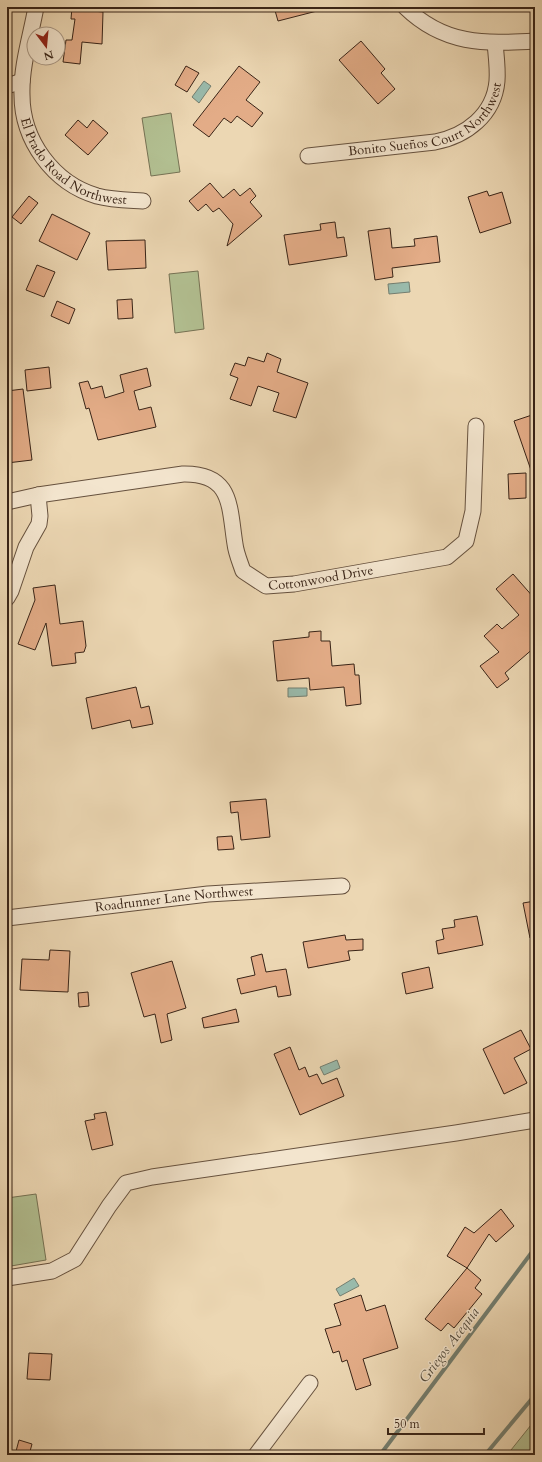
<svg xmlns="http://www.w3.org/2000/svg" width="542" height="1462" font-family="Cardo,serif">
<style>
.green{fill:#b2bf91;stroke:#767254}
.water{fill:#99baab;stroke:#737e70}
.lines{fill:none;stroke-linecap:round;stroke-linejoin:round}
.stream{stroke:#737e70;stroke-width:4}
.building{fill:#e3ac87;stroke:#392417}
.street-casing{stroke:#66513e;stroke-width:17}
.street{stroke:#f3e5ce;stroke-width:15}
.labels{text-anchor:middle;dominant-baseline:central;stroke-width:3;stroke-linejoin:round;paint-order:stroke}
.street-label{font-size:13px;fill:#392417;stroke:#f3e5ce}
.water-label{font-size:14px;font-style:italic;fill:#514a3c;stroke:#f3e5ce}
</style>
<rect width="100%" height="100%" fill="#ecd7b3"/>
<filter id="stains"><feTurbulence type="fractalNoise" baseFrequency=".005" numOctaves="4"/><feColorMatrix values="0 0 0 0 .2 0 0 0 0 .09 0 0 0 0 .02 0 0 0 .5 -.17"/></filter>
<radialGradient id="worn" r=".72"><stop offset=".6" stop-color="#630" stop-opacity="0"/><stop offset="1" stop-color="#630" stop-opacity=".3"/></radialGradient>
<path class="green" d="M171,113l9,59 -29,4 -9,-58z
M198,271l6,58 -29,4 -6,-59z
M36,1194l10,66 -35,6 -4,-26v-42z
M535,1420v35h-28z"/>
<path class="water" d="M204,81l7,5 -12,17 -7,-6z
M409,282l1,10 -21,2 -1,-10z
M288,688h19v8l-19,1z
M337,1060l3,8 -16,7 -4,-8z
M354,1278l5,8 -19,10 -4,-7z"/>
<g class="lines">
<path class="stream" d="M380,1455l155,-207
M485,1455l50,-60"/>
</g>
<path class="building" d="M72,7h21v4l10,1 -1,32 -20,-2 -2,22 -17,-2 3,-22h6l3,-21h-4z
M274,7h43v4l-39,10z
M361,41l24,28 -4,4 14,16 -17,15 -39,-44z
M186,66l13,7 -12,19 -12,-7z
M239,66l21,16 -14,18 17,13 -11,14 -15,-11 -6,7 -7,-5 -15,19 -16,-12z
M78,120l9,8 6,-8 15,13 -20,22 -23,-20z
M210,183l13,15 11,-9 6,7 10,-8 6,8 -6,6 12,14 -35,30 6,-22 -14,-16 -6,4 -7,-8 -8,7 -9,-10z
M487,191l2,5 13,-4 9,31 -31,10 -12,-36z
M29,196l9,7 -17,21 -9,-7z
M52,214l38,19 -13,27 -38,-19z
M335,222l2,16 7,-1 3,19 -58,9 -5,-30 37,-5 -1,-6z
M390,228l2,20 23,-2 -1,-7 23,-3 3,26 -48,6 1,9 -18,3 -7,-49z
M145,240l1,28 -38,2 -2,-29z
M37,265l18,7 -11,25 -18,-7z
M132,299l1,19 -15,1 -1,-19z
M57,301l18,8 -6,15 -18,-8z
M267,353l14,6 -4,13 31,11 -12,35 -23,-7 6,-18 -21,-7 -7,20 -21,-7 8,-21 -8,-3 5,-12 10,3 3,-9 16,5z
M49,367l2,21 -24,3 -2,-21z
M147,368l4,18 -17,5 5,19 12,-3 5,20 -58,13 -9,-32 -3,1 -7,-26 9,-2 3,8 11,-3 3,12 19,-6 -4,-17z
M23,389l9,71 -25,3v-72z
M535,414v62h-2l-19,-55z
M526,473v25l-17,1 -1,-25z
M513,574l22,25v48l-30,26 4,6 -12,9 -17,-22 19,-14 -15,-16 13,-12 5,5 17,-14 -23,-26z
M55,585l5,39 23,-3 3,25 -2,6 -9,1 1,10 -24,3 -6,-43 -11,27 -17,-6 17,-44 -2,-12z
M321,631v10h9l2,25 22,-2 1,11h4l2,29 -15,2 -2,-19 -34,3 -1,-12 -32,3 -4,-40 36,-4v-5z
M136,687l5,21 8,-2 4,18 -21,4 -2,-8 -38,9 -6,-31z
M266,799l4,38 -29,3 -3,-28 -7,1 -1,-11z
M232,836l2,13 -16,1 -1,-13z
M535,901v37h-5l-7,-35z
M477,916l6,29 -45,9 -2,-13 8,-2 -2,-10 13,-2 -1,-7z
M345,935l1,5 17,-1v11l-15,1 2,9 -42,8 -5,-26z
M50,950l20,1 -2,41 -48,-2 2,-31 27,1z
M262,954l4,18 20,-3 5,26 -13,2 -2,-11 -35,8 -4,-15 18,-4 -4,-18z
M172,961l14,47 -19,6 5,26 -11,3 -6,-29 -11,3 -13,-44z
M429,967l4,21 -27,6 -4,-21z
M88,992l1,14 -10,1 -1,-14z
M236,1009l3,13 -35,6 -2,-10z
M521,1030l10,19 -17,9 13,25 -23,11 -21,-45z
M290,1047l9,23 6,-3 4,10 8,-3 5,10 15,-6 7,18 -44,19 -26,-61z
M106,1112l7,33 -21,5 -7,-29 10,-2 -1,-5z
M501,1209l13,17 -18,16 -7,-8 -22,34 -20,-12 18,-29 9,6z
M467,1268l14,12 -6,8 7,6 -28,34 -6,-5 -7,8 -16,-12z
M361,1295l5,16 19,-6 13,43 -35,11 8,26 -15,5 -9,-30 -5,2 -3,-11 -6,2 -8,-24 16,-4 -7,-21z
M29,1353l23,1 -2,26 -23,-1z
M19,1440l13,4 -3,11h-14z"/>
<g class="lines">
<g class="street-casing">
<g id="street">
<path id="s1" d="M36,7c-5,28 -15,59 -14,88 0,45 31,88 75,101 15,4 30,4 46,5"/>
<path d="M405,7c39,38 79,37 130,34"/>
<path d="M7,86l15,-5"/>
<path id="s2" d="M308,156l127,-14c31,-6 59,-27 62,-61 1,-13 -1,-26 -2,-38"/>
<path id="s3" d="M7,502l31,-7 145,-21c50,-1 46,33 52,70 1,9 5,18 8,27l23,15 28,-2 153,-27 19,-16 7,-30 3,-85"/>
<path d="M7,598l4,-7 15,-44 13,-23 1,-8 -2,-21"/>
<path id="s4" d="M7,918l201,-24 134,-8"/>
<path d="M7,1278l45,-7 23,-12 34,-53 17,-23 26,-6 304,-44 79,-13"/>
<path d="M256,1455l54,-72"/>
</g>
</g>
<use href="#street" class="street"/>
</g>
<g class="labels">
<g class="street-label">
<text stroke="none"><textPath href="#s2" startOffset="130">Bonito Sueños Court Northwest</textPath></text>
<text stroke="none"><textPath href="#s1" startOffset="183">El Prado Road Northwest</textPath></text>
<text stroke="none"><textPath href="#s3" startOffset="390">Cottonwood Drive</textPath></text>
<text stroke="none"><textPath href="#s4" startOffset="168">Roadrunner Lane Northwest</textPath></text>
</g>
<g class="water-label">
<text transform="translate(449 1345) rotate(-53)">Griegos Acequia</text>
</g>
</g>
<rect width="542" height="1462" fill="none" stroke="#ecd7b3" stroke-width="24"/>
<rect x="8" y="8" width="526" height="1446" fill="none" stroke="#392417" stroke-width="2"/>
<rect x="12" y="12" width="518" height="1438" fill="none" stroke="#392417"/>
<g transform="translate(46 46) rotate(164)"><circle r="19" fill="#f3e5ce" stroke="#a99885"/>
<path d="M0-3L7 15L0 10L-7 15Z" fill="#8f2418"/>
<text y="-6" font-size="11" font-weight="bold" text-anchor="middle" fill="#392417">N</text>
</g>
<path d="M388 1428v6h96v-6" fill="none" stroke="#392417" stroke-width="2"/>
<text x="394" y="1428" font-size="12" fill="#392417" stroke="#f3e5ce" stroke-width="3" paint-order="stroke">50 m</text>
<rect width="100%" height="100%" filter="url(#stains)"/>
<rect width="100%" height="100%" fill="url(#worn)"/>
</svg>
